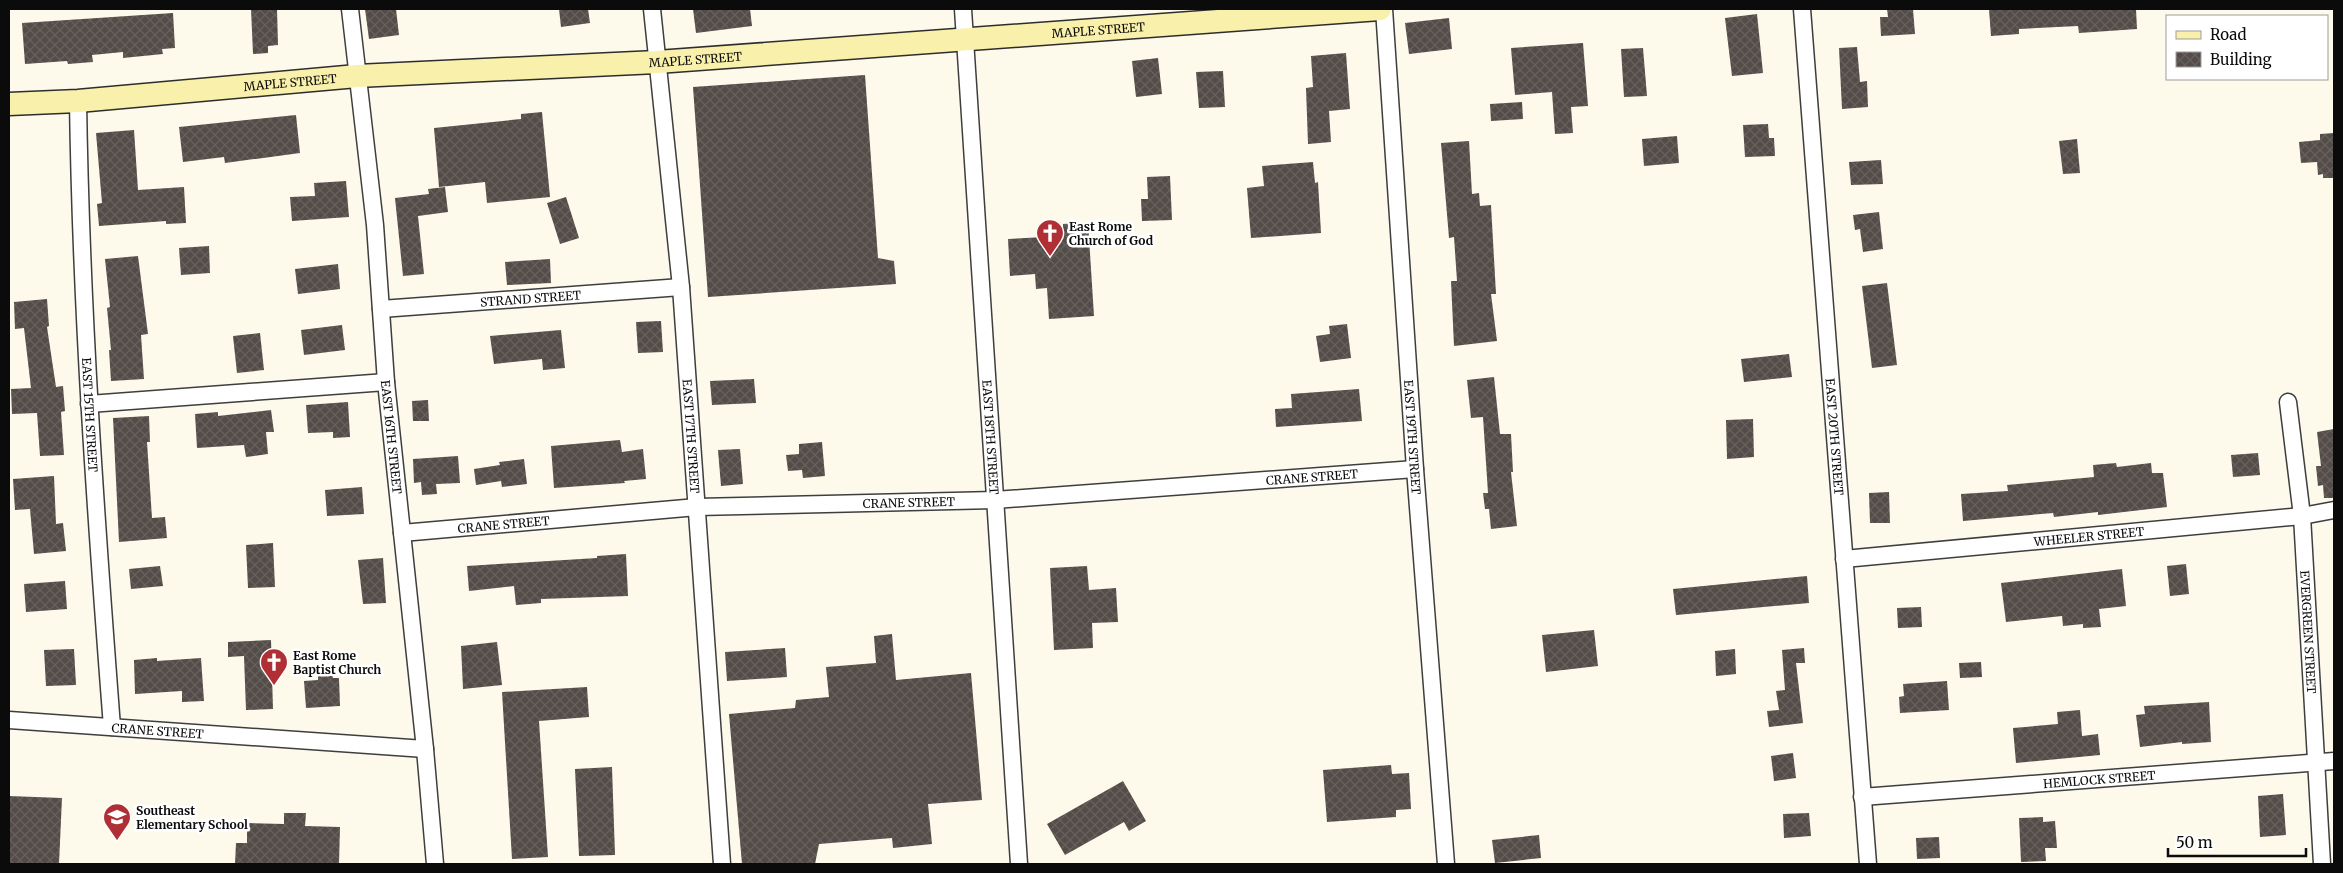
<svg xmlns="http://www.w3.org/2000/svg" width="2343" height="873" font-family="Merriweather,serif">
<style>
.building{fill:url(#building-cross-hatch)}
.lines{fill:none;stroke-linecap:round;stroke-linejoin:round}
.street-casing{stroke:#3e3e3e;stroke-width:19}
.secondary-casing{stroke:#2d2d2d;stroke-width:25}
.street{stroke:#fff;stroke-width:16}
.secondary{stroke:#f8f0ab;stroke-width:22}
.labels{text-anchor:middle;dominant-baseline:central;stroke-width:5;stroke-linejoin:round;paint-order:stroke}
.street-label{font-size:12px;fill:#0b0b0b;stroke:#fff}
.poi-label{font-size:12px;font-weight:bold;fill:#0b0b0b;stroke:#fff;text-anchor:start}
</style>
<defs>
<pattern id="building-cross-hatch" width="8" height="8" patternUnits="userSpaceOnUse" patternTransform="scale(1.25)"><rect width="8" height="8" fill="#534c48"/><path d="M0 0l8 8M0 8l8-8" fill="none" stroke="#67615e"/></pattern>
</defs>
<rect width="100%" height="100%" fill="#fdfaeb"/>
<path class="building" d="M251,9h26l1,36 -10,1v7l-15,1z
M365,9h31l3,26 -30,4z
M559,9h29l2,14 -29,4z
M693,9h57l2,17 -56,7z
M1887,9h26l2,25 -34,2 -1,-19h8z
M1989,9h147l1,20 -58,4 -1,-7 -59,3v5l-28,2z
M173,13l2,35 -13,1 1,5 -40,4v-6l-31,3 1,7 -25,2 -1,-3 -42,3 -3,-41z
M1757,14l6,59 -31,3 -7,-58z
M1449,18l3,31 -43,5 -4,-31z
M1583,43l5,63 -17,1 2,26 -18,1 -3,-42 -37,3 -4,-47z
M1857,47l3,35 7,-1 1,26 -26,2 -3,-61z
M1643,48l4,48 -23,1 -3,-48z
M1346,53l4,56 -21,2 2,31 -23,2 -2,-56 7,-1 -2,-31z
M1158,58l4,36 -26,3 -4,-36z
M1223,71l2,36 -26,1 -3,-36z
M865,75l13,183 16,3 2,23 -188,13 -15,-210z
M1522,102l1,17 -32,2 -1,-17z
M542,112l8,85 -63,6 -2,-21 -46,5 -5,-59 87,-9v-5z
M296,115l4,38 -75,10 -1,-6 -41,5 -4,-35z
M1768,124l1,14h5l1,18 -30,1 -2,-32z
M134,130l4,60 46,-3 2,36 -20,1v-3l-67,5 -2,-22 5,-1 -6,-70z
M2334,133v45h-11v-4l-5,1 -1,-13 -16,1 -2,-21 21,-2v-6z
M1677,136l2,27 -35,3 -2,-27z
M2077,139l3,34 -17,1 -4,-33z
M1469,141l3,53 7,-1 1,13 11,-1 5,89h-5l6,47 -43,5 -3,-65h6l-3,-44 -5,1 -8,-95z
M1881,160l2,24 -32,1 -2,-23z
M1313,162l2,21 3,-1 3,51 -70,5 -4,-50 17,-2 -2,-20z
M1170,176l2,44 -30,1 -1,-22h7l-1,-22z
M346,181l3,36 -57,4 -2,-24 25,-1 -1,-13z
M445,187l3,25 -30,4 6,58 -21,2 -8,-78 34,-4 -1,-5z
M566,197l13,41 -19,6 -13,-41z
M1879,212l4,37 -20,3 -3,-23 -5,1 -2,-15z
M1088,222l6,94 -45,3 -2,-31 -11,1 -1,-15 -25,2 -2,-37 55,-3v-12z
M209,246l1,27 -29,2 -2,-27z
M138,256l10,78 -7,1 3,44 -33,2 -2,-31h2l-4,-42 3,-1 -5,-48z
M550,259l1,24 -44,2 -2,-23z
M338,264l2,25 -42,5 -3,-25z
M1887,283l10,82 -25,3 -10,-82z
M47,299l2,27 -2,1 9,60 7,-1 2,25 -4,1 3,43 -24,1 -3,-43 -25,1 -1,-25 20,-1 -7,-60 -9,1 -1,-27z
M661,321l2,31 -25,1 -2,-31z
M1347,324l4,34 -31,4 -4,-26 14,-2 -1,-8z
M342,325l3,25 -41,5 -3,-25z
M561,330l4,38 -22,2 -1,-11 -48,5 -4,-28z
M260,333l4,37 -27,3 -4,-37z
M1789,354l3,23 -48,5 -3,-23z
M1494,377l6,57h11l2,38h-2l6,54 -26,3 -2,-20h-4l-2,-16h5l-5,-76 -12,1 -4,-38z
M754,379l2,24 -44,2 -2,-24z
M1359,389l3,32 -86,6 -1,-18 17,-1 -1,-14z
M428,400l1,21h-16l-1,-20z
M348,402l2,35 -17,1v-6l-25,1 -2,-28z
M271,410l3,22h-8l2,22 -22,3 -2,-12 -47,3 -2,-34 23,-2v4z
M149,416l1,26h-3l5,76 13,-1 2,21 -48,4 -6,-124z
M1753,419l1,38 -27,2 -1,-39z
M2334,429v69h-10l-1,-13 -5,1 -2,-20h5l-4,-34z
M620,440l2,12 21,-3 3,30 -22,2 1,2 -71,5 -3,-42z
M822,442l3,34 -22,2 -1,-8 -14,1 -2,-16 13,-1v-10z
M740,449l3,35 -22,2 -3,-36z
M2258,453l2,22 -27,2 -2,-22z
M458,456l2,27 -24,1 1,10 -15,1 -1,-13 -7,1 -1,-24z
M524,459l3,25 -25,3 -1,-6 -25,4 -2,-16 26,-4 -1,-3z
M2116,463l1,4 34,-4 1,10h11l4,34 -69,8v-3l-44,5 -1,-4 -90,8 -2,-27 47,-3 -1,-6 87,-8 -1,-12z
M54,476l2,48 7,-1 3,28 -32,3 -4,-45 -15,1 -2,-31z
M362,487l2,27 -37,2 -2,-26z
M1889,492l1,31h-20l-1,-30z
M273,543l2,44 -27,1 -2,-43z
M626,554l2,42 -87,3v4l-25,2 -2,-19 -45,5 -2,-25 130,-8v-2z
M383,558l3,45 -23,1 -5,-44z
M2186,564l3,30 -19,2 -3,-30z
M160,566l3,20 -32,3 -2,-20z
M1087,566l2,24 27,-2 2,34 -26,1 1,25 -39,2 -4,-82z
M2122,569l4,37 -27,3 2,18 -18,1v-4l-20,2 -1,-10 -56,6 -5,-39z
M1807,576l2,27 -133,12 -3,-26z
M65,581l2,28 -41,3 -2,-28z
M1921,607l1,20 -24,1 -1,-20z
M1594,630l4,36 -52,6 -4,-37z
M892,634l4,46 75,-7 11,127 -54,4 4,40 -39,4 -1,-10 -73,6 -4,20h-73l-13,-150 66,-6 1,-8 33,-3 -3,-30 50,-4 -2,-27z
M271,640l2,69 -27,1 -2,-54 -16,1v-15z
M497,642l5,43 -39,4 -2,-43z
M785,648l2,29 -60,4 -2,-29z
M1804,648l1,15h-9l7,60 -34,4 -2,-16 12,-1 -3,-19 9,-1 -3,-40z
M74,649l2,36 -30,1 -2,-36z
M1735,649l1,25 -20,2 -1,-25z
M157,658v3l44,-3 3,43 -22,1v-11l-47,3 -1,-34z
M1981,662l1,15 -22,1 -1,-15z
M332,667l1,11h6l1,28 -34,2 -2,-27 14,-1v-12z
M1947,681l2,29 -49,3 -1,-16 5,-1 -1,-12z
M587,687l2,30 -50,4 9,136 -36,2 -10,-167z
M2209,702l2,40 -29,2v-2l-42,5 -4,-32 9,-1 -1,-8z
M2080,710l2,26 16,-2 2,21 -84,8 -3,-35 45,-4 -1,-12z
M1793,753l3,25 -22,3 -3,-25z
M1391,765l1,9 17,-1 2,36 -15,1v7l-69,5 -4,-52z
M612,767l3,88 -36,1 -4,-87z
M1123,781l23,40 -17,10 -5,-9 -59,33 -18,-31z
M2283,794l3,41 -26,2 -2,-41z
M9,796l53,2 -3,66h-50z
M284,813h22l-1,13 35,1 -1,37h-104l1,-21h11v-20l37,1z
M1809,813l2,23 -27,2 -1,-24z
M2043,817v5l12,-1 2,27h-12l1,13 -25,1 -2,-44z
M1539,835l2,23 -46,5 -3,-23z
M1939,837l1,21 -23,1 -1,-21z"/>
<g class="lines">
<g class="street-casing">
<g id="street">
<path id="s1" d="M350,9l25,216 11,157 39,367 10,115"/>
<path id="s2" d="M652,9l29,278 41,577"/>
<path id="s3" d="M963,9l56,855"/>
<path id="s4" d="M1384,9l31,460 31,395"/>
<path id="s5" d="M1802,9l66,855"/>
<path id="s6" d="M78,101c3,209 18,418 34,626"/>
<path id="s7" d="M381,309l300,-22"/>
<path id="s8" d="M2288,402l14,114 20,348"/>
<path d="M89,404l297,-22"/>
<path id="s9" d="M402,533l295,-26 298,-7 420,-31"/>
<path id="s10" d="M1844,559l458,-43 32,-6"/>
<path id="s11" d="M9,720l416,29"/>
<path id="s12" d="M1862,797l472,-36"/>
</g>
</g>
<g class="secondary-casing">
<g id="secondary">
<path id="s13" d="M9,104l69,-3 279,-25 300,-14 723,-53"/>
</g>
</g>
<use href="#street" class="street"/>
<use href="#secondary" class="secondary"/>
</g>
<defs>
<g id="church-pin" transform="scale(1.4375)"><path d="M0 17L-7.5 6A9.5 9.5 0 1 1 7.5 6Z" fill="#af2f35" stroke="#fff"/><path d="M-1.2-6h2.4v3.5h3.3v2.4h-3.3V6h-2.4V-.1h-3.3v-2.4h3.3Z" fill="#fff"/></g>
<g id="school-pin" transform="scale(1.4375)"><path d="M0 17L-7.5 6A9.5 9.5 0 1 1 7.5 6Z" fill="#af2f35" stroke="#fff"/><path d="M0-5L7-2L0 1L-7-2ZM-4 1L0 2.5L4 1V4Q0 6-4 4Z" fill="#fff"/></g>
</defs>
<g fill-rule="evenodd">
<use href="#church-pin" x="1050" y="233"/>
<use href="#church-pin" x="274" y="662"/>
<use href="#school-pin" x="117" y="817"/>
</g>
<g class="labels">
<g class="street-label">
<text stroke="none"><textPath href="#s13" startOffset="1092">MAPLE STREET</textPath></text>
<text stroke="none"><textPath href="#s13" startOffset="688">MAPLE STREET</textPath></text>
<text stroke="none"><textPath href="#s13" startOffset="282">MAPLE STREET</textPath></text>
<text stroke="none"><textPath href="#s7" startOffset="150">STRAND STREET</textPath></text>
<text stroke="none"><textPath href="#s6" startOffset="314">EAST 15TH STREET</textPath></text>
<text stroke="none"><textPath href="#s2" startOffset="429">EAST 17TH STREET</textPath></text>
<text stroke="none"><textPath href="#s3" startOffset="429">EAST 18TH STREET</textPath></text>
<text stroke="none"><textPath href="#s1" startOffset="430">EAST 16TH STREET</textPath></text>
<text stroke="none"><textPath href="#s4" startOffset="429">EAST 19TH STREET</textPath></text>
<text stroke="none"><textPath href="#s5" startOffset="429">EAST 20TH STREET</textPath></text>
<text stroke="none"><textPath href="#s9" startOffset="912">CRANE STREET</textPath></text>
<text stroke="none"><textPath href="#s9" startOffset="508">CRANE STREET</textPath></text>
<text stroke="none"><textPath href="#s9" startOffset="102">CRANE STREET</textPath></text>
<text stroke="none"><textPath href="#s10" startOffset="246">WHEELER STREET</textPath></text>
<text stroke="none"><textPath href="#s8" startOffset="231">EVERGREEN STREET</textPath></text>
<text stroke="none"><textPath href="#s11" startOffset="149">CRANE STREET</textPath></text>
<text stroke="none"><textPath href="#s12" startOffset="238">HEMLOCK STREET</textPath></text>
</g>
<g class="poi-label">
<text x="1069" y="226">East Rome<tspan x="1069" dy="14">Church of God</tspan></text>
<text x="293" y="655">East Rome<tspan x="293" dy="14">Baptist Church</tspan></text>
<text x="136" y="810">Southeast<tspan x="136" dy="14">Elementary School</tspan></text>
</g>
</g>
<rect width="2343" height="873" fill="none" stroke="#0b0b0b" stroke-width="20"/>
<rect x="2166" y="15" width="162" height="65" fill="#ffffff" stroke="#9d9d9d"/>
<rect x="2176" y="31" width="25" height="8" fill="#f8f0ab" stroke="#9d9d9d"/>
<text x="2210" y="40" font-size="15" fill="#0b0b0b">Road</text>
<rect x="2176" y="52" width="25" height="15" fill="url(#building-cross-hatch)" stroke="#9d9d9d"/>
<text x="2210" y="65" font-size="15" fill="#0b0b0b">Building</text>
<path d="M2168 848v8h138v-8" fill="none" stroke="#0b0b0b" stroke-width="2.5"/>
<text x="2176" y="848" font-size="15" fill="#0b0b0b" stroke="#ffffff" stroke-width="4" paint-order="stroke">50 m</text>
</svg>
